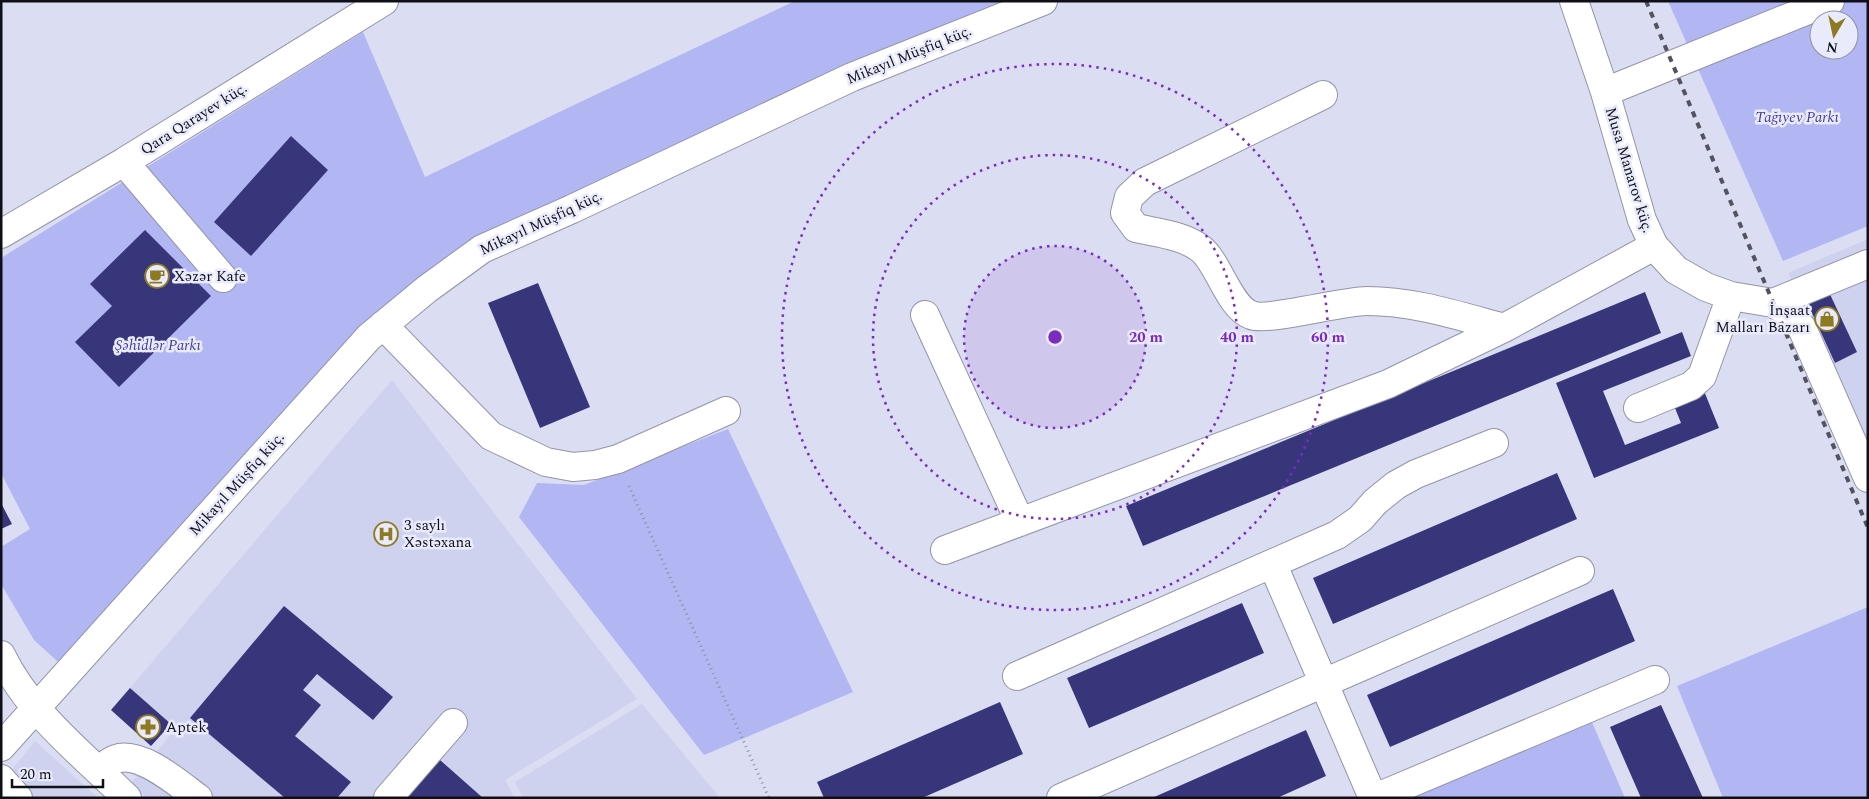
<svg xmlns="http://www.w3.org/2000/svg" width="1869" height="799" font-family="Spectral,serif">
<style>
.built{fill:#ced2ee}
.green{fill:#b2b7f4;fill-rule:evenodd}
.building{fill:#38367b}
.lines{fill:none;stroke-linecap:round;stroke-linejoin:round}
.minor-casing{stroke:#9294a8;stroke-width:30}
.path{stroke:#8f90a1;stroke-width:3;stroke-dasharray:1 4;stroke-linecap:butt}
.minor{stroke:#fff;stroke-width:28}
.rail{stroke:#52535f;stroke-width:4;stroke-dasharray:6 6;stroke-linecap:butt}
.ring{fill:none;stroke:#7b2cbf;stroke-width:2.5;stroke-dasharray:2.5 5}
.labels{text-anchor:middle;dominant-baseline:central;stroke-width:5;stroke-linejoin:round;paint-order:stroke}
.street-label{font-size:15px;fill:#0f1017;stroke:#e9ebfc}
.park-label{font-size:15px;font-style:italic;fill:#433e99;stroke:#e9ebfc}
.poi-label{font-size:15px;fill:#0f1017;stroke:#e9ebfc;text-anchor:start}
.centre{fill:#7b2cbf;stroke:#e9ebfc;stroke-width:2.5}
.ring-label{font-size:15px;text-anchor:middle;font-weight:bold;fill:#7b2cbf;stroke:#e9ebfc;stroke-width:5;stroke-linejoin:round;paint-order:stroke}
</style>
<rect width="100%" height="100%" fill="#dbddf3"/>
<path class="built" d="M1868,239v205l-80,-171z
M392,380l245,319 -132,81 10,18h-368l-16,-15 45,-55 -46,-40z
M642,704l78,94h-197l-8,-16z
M35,741l63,57h-97v-15z"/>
<path class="green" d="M795,1h248l-616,288 -361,380 -32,-29 -33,-56v-37l29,-18 -29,-56v-215l362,-226 62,145 151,-73z
M1668,1h200v225l-85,35zM1819,20h30v30h-30z
M728,429l125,263 -149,63 -185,-238 18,-34 47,2z
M1868,607v191h-145l-46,-112z
M1591,720l34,78h-212z"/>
<path class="building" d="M291,136l37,34 -77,86 -37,-34z
M145,230l66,66 -92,91 -44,-45 37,-36 -22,-22z
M538,283l52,124 -50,21 -52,-125z
M1828,290l29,62 -22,11 -29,-63z
M1645,292l16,41 -518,213 -17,-40z
M1682,332l9,24 -88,35 22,54 56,-22 -8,-20 31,-12 15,37 -125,50 -38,-95z
M1557,473l20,46 -244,105 -20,-46z
M1,503l11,21 -11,5z
M1613,589l22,52 -245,106 -23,-52z
M1242,603l22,50 -175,75 -22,-50z
M284,606l109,91 -20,23 -56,-46 -14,16 18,15 -26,31 56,46 -14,16h-52l-95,-80z
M130,688l41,36 -20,22 -40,-36z
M1000,702l23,52 -101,44h-98l-7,-16z
M1661,705l42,93h-62l-31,-71z
M1306,730l20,46 -49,22h-125z
M440,760l43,38h-76z"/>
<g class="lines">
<g class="minor-casing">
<path id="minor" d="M1574,1l31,91 37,128 12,26 22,24 30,17 25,9 42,7 15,9 14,16 66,150
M1605,92l225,-91
M1323,95l-178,87 -16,15 -4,16 11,15c22,5 47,7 65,21 17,13 28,58 50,66 16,7 90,-14 116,-14 47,0 92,15 137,27
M124,162l99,116
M1,234l123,-72 260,-161
M1773,303l95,-39
M925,315l95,207
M383,325l108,111 55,26 27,5 22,-2 23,-6 108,-48
M1638,408l53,-22 11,-10 29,-80
M945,550l443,-166 116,-56 150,-82
M1273,565l100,233
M1,655c28,58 81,99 126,143
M1017,676l320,-141 23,-16 15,-17 21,-17 20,-11 78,-31
M1,747l368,-410 58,-48 55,-40 90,-40 280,-132 191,-76
M99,770c5,-4 11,-9 17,-11 24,-9 63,25 82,39
M1,779l17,19
M388,798l65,-75
M1061,798l519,-227
M1375,798l280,-118"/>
</g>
<path class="path" d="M629,486l140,312"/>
<use href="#minor" class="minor"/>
<path class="rail" d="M1646,1l222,527"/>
</g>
<circle cx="1055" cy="337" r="91" fill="#7b2cbf" fill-opacity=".12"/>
<g class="ring">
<circle cx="1055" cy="337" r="91"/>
<circle cx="1055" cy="337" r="182"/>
<circle cx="1055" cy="337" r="273"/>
</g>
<defs>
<g id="cafe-ring" transform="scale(1.25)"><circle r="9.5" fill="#e9ebfc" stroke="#8e7b21" stroke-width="1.5"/><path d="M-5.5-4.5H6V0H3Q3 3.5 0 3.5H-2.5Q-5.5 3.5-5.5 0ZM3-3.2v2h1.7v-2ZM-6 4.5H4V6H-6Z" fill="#8e7b21"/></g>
<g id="shop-ring" transform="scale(1.25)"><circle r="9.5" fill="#e9ebfc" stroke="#8e7b21" stroke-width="1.5"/><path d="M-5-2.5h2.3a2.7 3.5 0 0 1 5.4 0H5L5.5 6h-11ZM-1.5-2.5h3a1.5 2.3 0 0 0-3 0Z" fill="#8e7b21"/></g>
<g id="hospital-ring" transform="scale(1.25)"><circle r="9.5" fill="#e9ebfc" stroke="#8e7b21" stroke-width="1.5"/><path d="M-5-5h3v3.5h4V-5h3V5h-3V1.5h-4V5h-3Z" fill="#8e7b21"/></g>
<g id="pharmacy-ring" transform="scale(1.25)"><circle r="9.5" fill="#e9ebfc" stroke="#8e7b21" stroke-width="1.5"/><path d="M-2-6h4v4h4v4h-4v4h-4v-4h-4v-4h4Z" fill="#8e7b21"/></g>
</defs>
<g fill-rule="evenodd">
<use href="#cafe-ring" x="157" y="276"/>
<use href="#shop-ring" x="1827" y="319"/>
<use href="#hospital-ring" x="386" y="534"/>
<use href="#pharmacy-ring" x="148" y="727"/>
</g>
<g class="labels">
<g class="street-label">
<text transform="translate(909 55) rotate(-22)">Mikayıl Müşfiq küç.</text>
<text transform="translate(194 119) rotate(-32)">Qara Qarayev küç.</text>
<text transform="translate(1629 170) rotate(73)">Musa Manarov küç.</text>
<text transform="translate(541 223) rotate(-25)">Mikayıl Müşfiq küç.</text>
<text transform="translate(237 484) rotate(-48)">Mikayıl Müşfiq küç.</text>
</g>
<g class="park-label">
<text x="1797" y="117">Tağıyev Parkı</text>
<text x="158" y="345">Şəhidlər Parkı</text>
</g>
<g class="poi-label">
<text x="174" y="276">Xəzər Kafe</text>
<text x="1810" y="310" text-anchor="end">İnşaat<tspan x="1810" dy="17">Malları Bazarı</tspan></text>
<text x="404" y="525">3 saylı<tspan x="404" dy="17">Xəstəxana</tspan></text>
<text x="166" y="727">Aptek</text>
</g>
</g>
<circle cx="1055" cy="337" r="8" class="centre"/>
<g class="ring-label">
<text x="1146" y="342">20 m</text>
<text x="1237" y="342">40 m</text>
<text x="1328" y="342">60 m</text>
</g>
<rect width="1869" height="799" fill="none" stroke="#0f1017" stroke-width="5"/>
<g transform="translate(1834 35) rotate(189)"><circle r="24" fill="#e9ebfc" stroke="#9293a0"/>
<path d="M0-4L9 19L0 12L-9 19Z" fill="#8e7b21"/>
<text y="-8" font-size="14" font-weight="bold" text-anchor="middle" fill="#0f1017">N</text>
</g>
<path d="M12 779v8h91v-8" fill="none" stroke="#0f1017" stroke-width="2.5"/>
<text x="20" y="779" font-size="15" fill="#0f1017" stroke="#e9ebfc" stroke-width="4" paint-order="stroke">20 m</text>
</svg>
